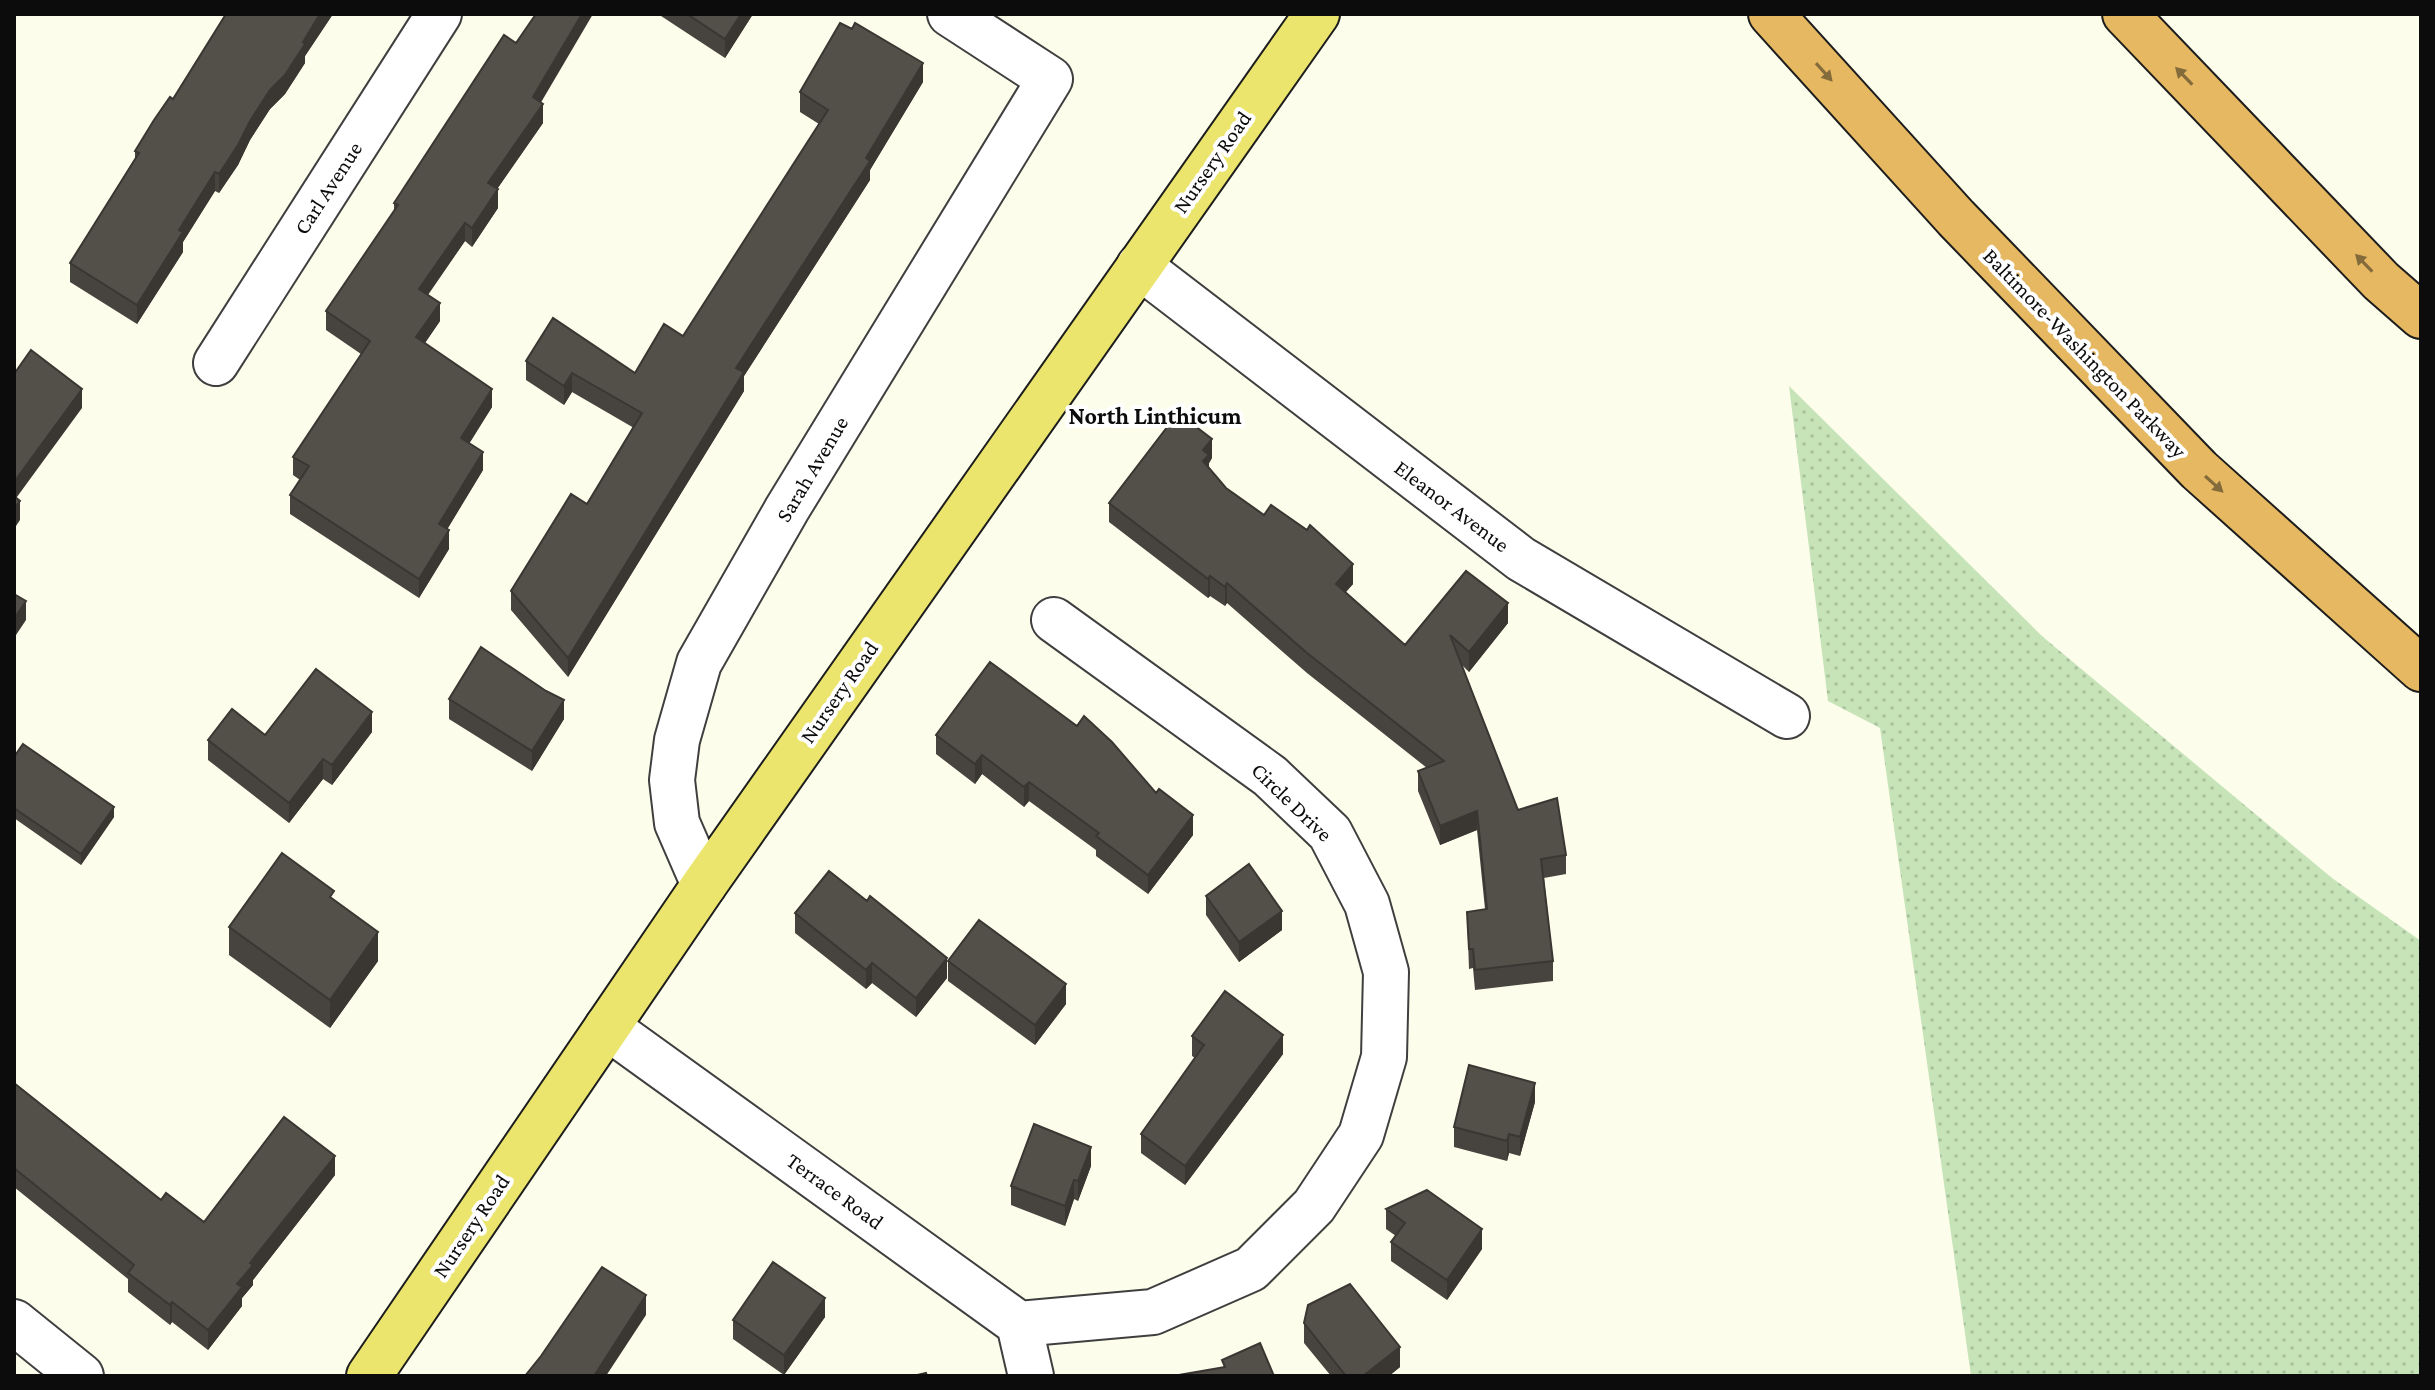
<svg xmlns="http://www.w3.org/2000/svg" width="2435" height="1390" font-family="'Crimson Pro',serif">
<style>
.grass{fill:url(#grass-dots)}
.lines{fill:none;stroke-linecap:round;stroke-linejoin:round}
.minor-casing{stroke:#3f3f3f;stroke-width:48}
.major-casing{stroke:#1d1d1d;stroke-width:48}
.highway-casing{stroke:#1d1d1d;stroke-width:48}
.minor{stroke:#fff;stroke-width:44}
.major{stroke:#ebe56e;stroke-width:44}
.highway{stroke:#e6b861;stroke-width:44}
.wall{fill:#47443f}
.shaded-wall{fill:#3a3733}
.building{fill:#534f49;stroke:#3a3733;stroke-width:2}
.oneway{fill:#846b3b}
.labels{text-anchor:middle;dominant-baseline:central;stroke-width:8;stroke-linejoin:round;paint-order:stroke}
.street-label{font-size:22px;fill:#0c0c0c;stroke:#fff}
.neighbourhood-label{font-size:24px;font-weight:bold;fill:#0c0c0c;stroke:#fff}
</style>
<defs>
<pattern id="grass-dots" width="8" height="8" patternUnits="userSpaceOnUse" patternTransform="scale(2)"><rect width="8" height="8" fill="#c7e4b9"/><path d="M2 2h.1M6 6h.1" fill="none" stroke="#aac29e" stroke-width="1.8" stroke-linecap="round"/></pattern>
</defs>
<rect width="100%" height="100%" fill="#fdfdec"/>
<path class="grass" d="M1789,386l254,251 289,241 89,63v435h-450l-91,-648 -52,-27z"/>
<g class="lines">
<g class="minor-casing">
<path id="minor" d="M1139,266l382,293 266,157
M216,363l223,-349
M704,885l-27,-62 -5,-43 5,-40 22,-77 88,-154 263,-430 -100,-65
M607,1027l412,297 12,52
M14,1322l67,54
M1019,1324l134,-12 98,-43 63,-63 47,-71 23,-78 2,-85 -19,-68 -37,-71 -60,-57 -216,-156"/>
</g>
<g class="major-casing">
<path id="major" d="M369,1376l335,-491 613,-871"/>
</g>
<g class="highway-casing">
<path id="highway" d="M1771,14l185,204 243,252 222,199
M2125,14l256,267 40,35"/>
</g>
<use href="#minor" class="minor"/>
<use href="#major" class="major"/>
<use href="#highway" class="highway"/>
</g>
<path class="wall" d="M226,14h107l-28,42v7l-20,31 -15,15 -20,31 -12,25 -19,28 -4,-2 -32,51v10l-46,72 -67,-42v-19l65,-105v-7l38,-52z
M658,14h95l-28,44z
M923,82l-53,88v10l-126,196v15l-176,286 -57,-67v-19l76,-87 47,-76 -62,-36 -8,13 -38,-25v-19l109,12 48,-37 136,-212 -19,-12v-20z
M541,102l2,21 -46,66 1,19 -26,39 -7,-6 -37,54 12,26 -15,22 67,64 -23,36 14,27 -36,59 2,20 -30,49 -129,-84v-19l10,-15 -7,-5v-18l68,-103 -35,-24v-19l68,-100v-8z
M1212,458l-3,5v5l17,20 127,96 -7,8 59,53 103,-22 -39,49 -7,-7 56,145 48,45v19l-22,4 9,83v20l-78,9 -2,-22 -4,1 -2,-57 18,-3 -8,-79 -37,15 -22,-54v-20l9,-3 -120,-95 -80,-70 -2,3 -15,-10 -2,2 -99,-76v-19z
M449,699l115,20 -32,52 -83,-52z
M1077,726l79,67 37,42 -45,59 -52,-38v-6l-67,-49 -5,6 -42,-33 -7,10 -39,-30v-19z
M372,732l-40,53 -9,-6 -34,44 -81,-63v-20l57,-5z
M14,757l100,60 -33,48 -67,-47z
M1206,896l76,34 -43,32 -33,-47z
M334,900l44,61 -48,67 -101,-73v-28z
M867,901l80,77 -31,39 -44,-34 -6,6 -71,-56v-20z
M948,961l118,43 -31,41 -87,-64z
M1192,1036l91,18 -98,131 -44,-32v-19l54,-76 -3,-2z
M14,1083l147,117 43,22 131,-47 -82,105v5l-11,13v8l-34,44 -36,-28 -2,3 -42,-33v-13l-114,-92z
M1535,1102l-15,54 -11,-3 -2,8 -53,-14v-20z
M1091,1166l-13,35 -4,-2 -9,27 -54,-21v-19z
M1386,1209l96,40 -35,51 -56,-39v-19l5,-6 -10,-7z
M825,1317l-41,58 -51,-36v-19z
M1304,1323l96,44 -11,9h-58l-27,-33z"/>
<path class="shaded-wall" d="M320,14h13l-28,42v7l-20,31 -15,15 -20,31 -12,25 -19,28v-19l31,-53z
M582,14h11l-60,102v-19z
M741,14h12l-28,44v-19z
M923,63v19l-53,88v10l-126,196v15l-176,286v-19l168,-290z
M543,104v19l-55,79v-19z
M215,172v19l-32,51v10l-46,72v-19l42,-75z
M498,189v19l-26,39v-19z
M465,223v18l-46,66v-18z
M440,303v18l-24,35v-19z
M572,373v19l-8,13v-19z
M82,389v19l-68,93v-19z
M492,389v18l-31,50v-19z
M1212,439v19l-3,5v11l-6,7v-31z
M483,452v18l-44,73v-19z
M20,501v19l-6,9v-20z
M449,530v19l-30,49v-19z
M1353,564v20l-17,19v-19z
M1210,576v20l-2,2v-19z
M1227,583v20l-2,3v-19z
M26,601v19l-12,18v-19z
M1508,603v20l-39,49v-20z
M564,700v19l-32,52v-20z
M372,712v20l-40,53v-20z
M982,755v19l-7,10v-20z
M323,759v20l-34,44v-20z
M1029,782v19l-5,6v-20z
M114,807v10l-33,48v-11z
M1477,811v19l-37,15v-19z
M1193,815v20l-45,59v-19z
M1282,911v19l-43,32v-20z
M378,932v29l-48,67v-28z
M947,958v20l-31,39v-19z
M872,963v20l-6,6v-19z
M1066,984v20l-31,41v-20z
M1283,1035v19l-98,131v-19z
M1535,1083v19l-15,54v-19z
M1509,1134v19l-2,8v-20z
M1091,1147v19l-13,35v-20z
M335,1156v19l-82,105v5l-11,13v8l-34,44v-20l42,-67z
M1074,1180v19l-9,27v-20z
M1482,1229v20l-35,51v-20z
M646,1295v20l-40,61h-12z
M825,1298v19l-41,58v-20z
M172,1302v20l-2,3v-20z
M1400,1347v20l-11,9h-26z"/>
<path class="building" d="M226,14h94l-17,28 2,2 -20,31 -15,15 -20,31 -12,24 -19,29 -4,-2 -36,58 4,2 -46,73 -67,-42 69,-110 -4,-2 19,-31 16,-23 3,2z
M536,14h46l-49,83 10,7 -55,79 10,6 -26,39 -7,-5 -46,66 21,14 -24,34 76,52 -31,49 22,14 -44,72 10,6 -30,49 -129,-84 19,-29 -16,-9 77,-116 -44,-30 72,-106 -4,-2 110,-168 12,8z
M687,14h54l-16,25z
M840,23l12,6 3,-6 68,40 -57,95 4,3 -134,207 8,4 -176,286 -57,-67 60,-97 16,10 55,-91 -70,-40 -8,13 -38,-25 27,-43 82,55 29,-49 19,12 145,-226 -28,-18z
M31,350l51,39 -68,93v-108z
M1178,413l34,26 -9,11 6,5 -6,6 23,27 38,27 7,-10 36,25 3,-5 43,39 -17,20 69,61 61,-74 42,32 -39,49 -19,-17 68,175 39,-12 9,57 -25,4 12,102 -78,9 -2,-21h-4l-2,-37 20,-3 -10,-98 -37,15 -22,-55 26,-10 -137,-108 -80,-70 -2,4 -15,-11 -2,3 -99,-76z
M14,496l6,5 -6,8z
M14,594l12,7 -12,18z
M481,647l65,44 18,9 -32,51 -83,-52z
M990,662l87,64 7,-10 28,26 44,51 3,-4 34,26 -45,60 -52,-39 3,-3 -70,-51 -5,5 -42,-32 -7,9 -39,-29z
M316,669l56,43 -40,53 -9,-6 -34,44 -81,-63 24,-31 33,26z
M23,744l91,63 -33,47 -67,-46v-51z
M282,853l52,38 -4,6 48,35 -48,68 -101,-73z
M1249,864l33,47 -43,31 -33,-46z
M829,871l38,30 3,-5 77,62 -31,40 -44,-35 -6,7 -71,-57z
M979,920l87,64 -31,41 -87,-64z
M1225,991l58,44 -98,131 -44,-32 63,-89 -12,-9z
M1469,1065l66,18 -15,54 -11,-3 -2,7 -53,-14z
M14,1083l147,117 5,-7 38,29 80,-105 51,39 -85,107 3,2 -16,19 5,3 -34,43 -36,-28 -2,3 -42,-32 6,-8 -120,-97z
M1034,1124l57,23 -13,34 -4,-1 -9,26 -54,-20z
M1427,1190l55,39 -35,51 -56,-38 14,-19 -19,-14z
M773,1262l52,36 -41,57 -51,-35z
M602,1267l44,28 -52,81h-69l16,-20z
M1350,1284l50,63 -37,29h-17l-42,-53 4,-18z
M1260,1343l14,33h-101l52,-9 -3,-7z
M926,1373l1,3h-14z"/>
<defs><path id="oneway-solid" d="M-6-.8H1V-3.2L6.5 0L1 3.2V.8H-6Z" transform="scale(2)"/></defs>
<g class="oneway">
<use href="#oneway-solid" transform="translate(1824 72) rotate(48)"/>
<use href="#oneway-solid" transform="translate(2184 76) rotate(-134)"/>
<use href="#oneway-solid" transform="translate(2364 263) rotate(-134)"/>
<use href="#oneway-solid" transform="translate(2214 484) rotate(42)"/>
</g>
<g class="labels">
<g class="street-label">
<text transform="translate(1212 162) rotate(-55)">Nursery Road</text>
<text transform="translate(328 188) rotate(-57)">Carl Avenue</text>
<text transform="translate(2085 353) rotate(46)">Baltimore-Washington Parkway</text>
<text transform="translate(812 469) rotate(-59)">Sarah Avenue</text>
<text transform="translate(1452 506) rotate(37)">Eleanor Avenue</text>
<text transform="translate(839 692) rotate(-55)">Nursery Road</text>
<text transform="translate(1292 802) rotate(44)">Circle Drive</text>
<text transform="translate(835 1191) rotate(36)">Terrace Road</text>
<text transform="translate(471 1226) rotate(-56)">Nursery Road</text>
</g>
<g class="neighbourhood-label">
<text x="1155" y="415">North Linthicum</text>
</g>
</g>
<rect width="2435" height="1390" fill="none" stroke="#0c0c0c" stroke-width="32"/>
</svg>
